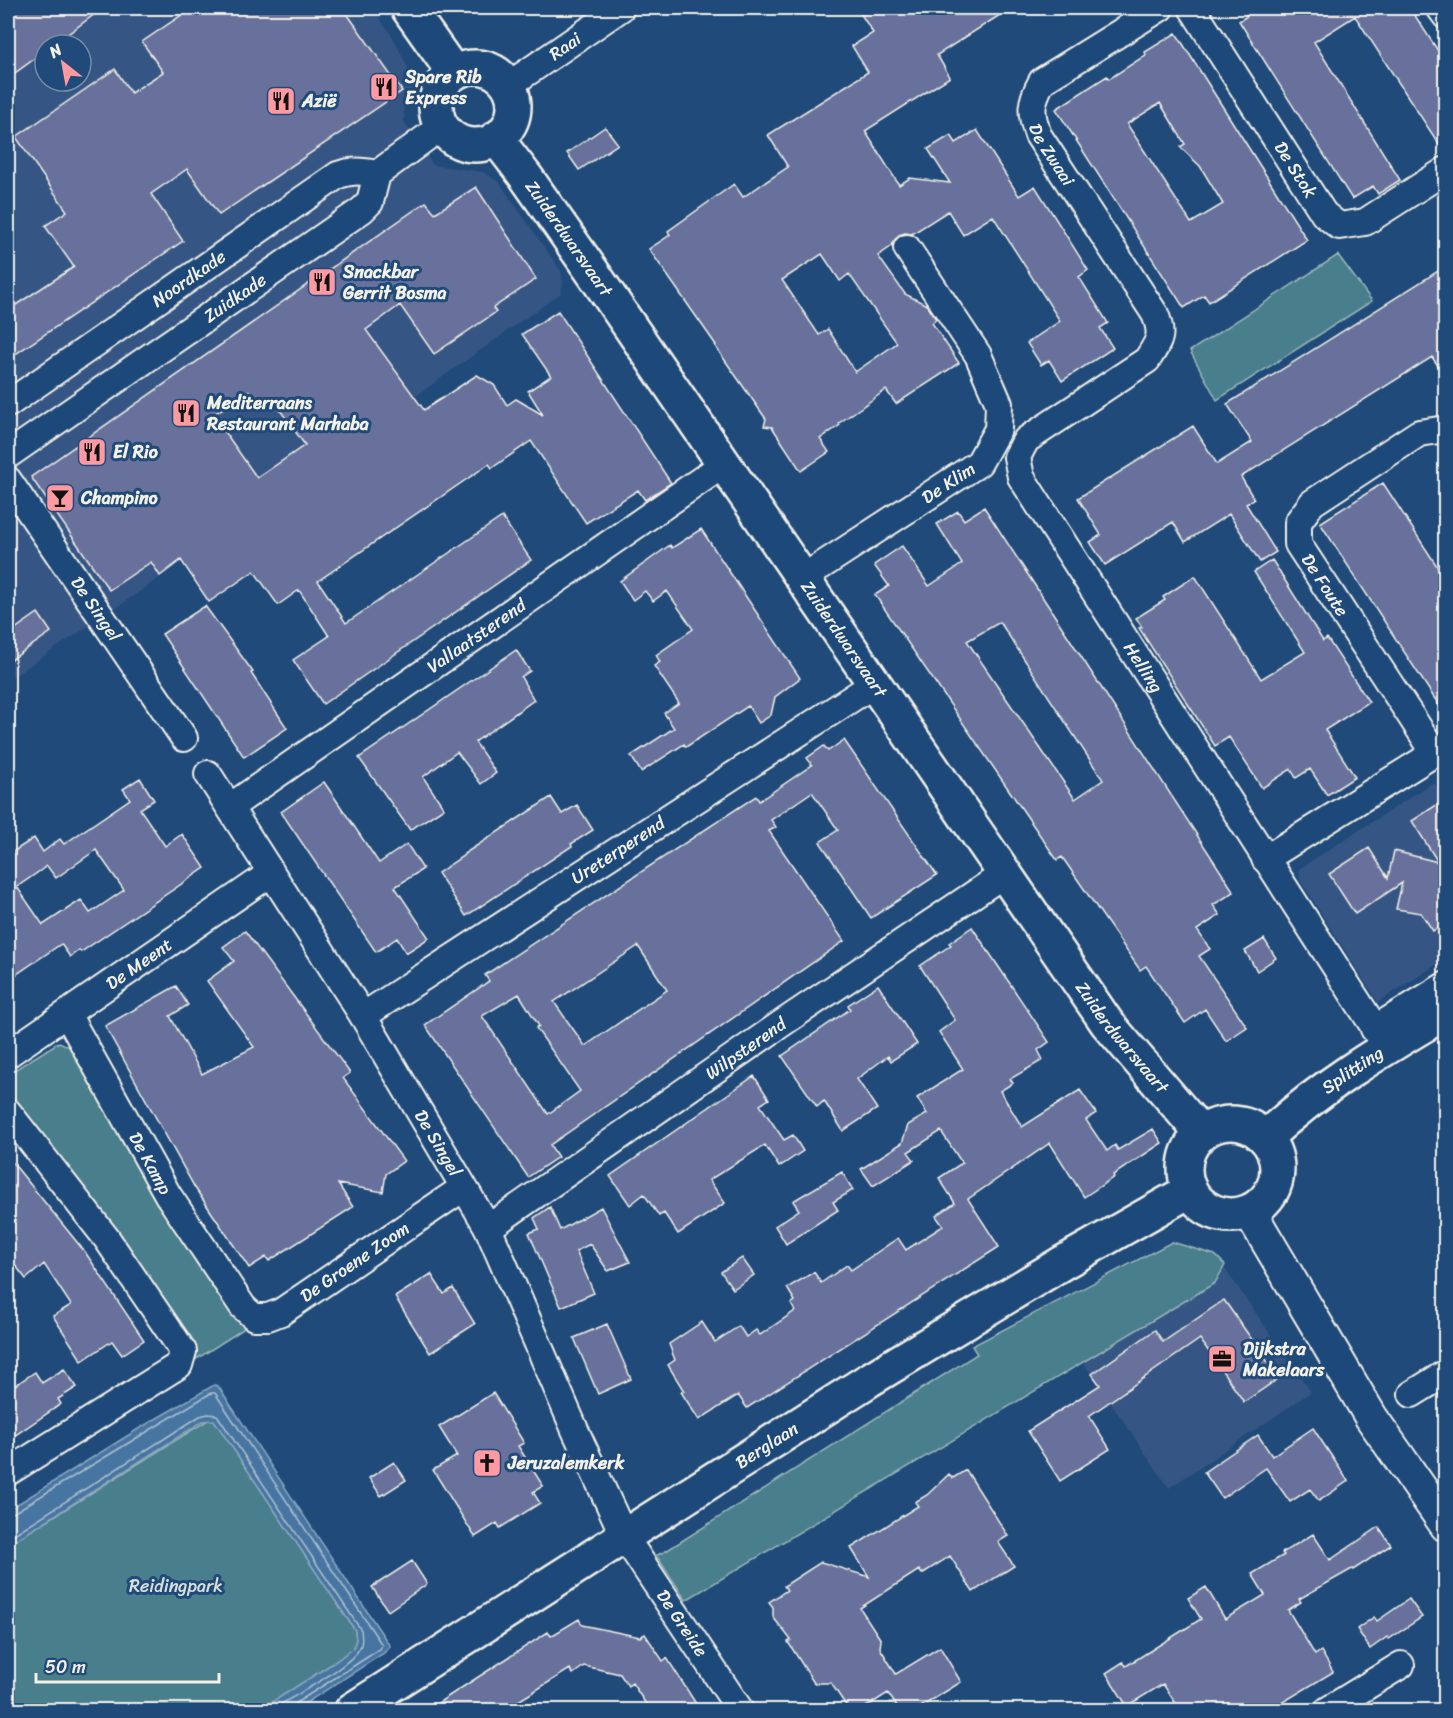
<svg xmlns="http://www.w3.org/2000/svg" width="1453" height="1718" font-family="Sriracha,sans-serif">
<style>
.built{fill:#355684;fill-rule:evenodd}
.green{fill:#487e8c;stroke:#9eb8ba;stroke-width:1.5}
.water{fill:#4675a2;stroke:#8ca7be;stroke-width:1.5}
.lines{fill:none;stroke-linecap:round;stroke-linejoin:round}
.shore{stroke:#aebfcc;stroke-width:1.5}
.building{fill:#67719b;stroke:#f4f1e8;stroke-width:1.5;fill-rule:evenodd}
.minor-casing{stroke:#f4f1e8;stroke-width:30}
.tertiary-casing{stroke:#f4f1e8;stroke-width:36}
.secondary-casing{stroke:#f4f1e8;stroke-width:38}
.minor{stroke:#1f4a7a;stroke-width:26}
.tertiary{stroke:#1f4a7a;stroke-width:32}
.secondary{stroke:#1f4a7a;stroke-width:33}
.labels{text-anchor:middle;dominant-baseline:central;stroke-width:6;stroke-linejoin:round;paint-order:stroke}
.street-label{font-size:18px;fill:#f4f1e8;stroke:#1f4a7a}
.poi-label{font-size:18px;font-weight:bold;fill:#f4f1e8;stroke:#1f4a7a;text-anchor:start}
.park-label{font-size:18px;fill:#dae0da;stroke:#1f4a7a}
</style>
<rect width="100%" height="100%" fill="#1f4a7a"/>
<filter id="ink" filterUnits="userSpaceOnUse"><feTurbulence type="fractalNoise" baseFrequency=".0167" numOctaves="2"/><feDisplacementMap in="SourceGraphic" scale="12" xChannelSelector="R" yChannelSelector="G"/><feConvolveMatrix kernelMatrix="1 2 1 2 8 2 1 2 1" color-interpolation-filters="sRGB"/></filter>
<g filter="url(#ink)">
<path class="built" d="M8,8h364l21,29 22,46 -11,24v15l29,43 50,7 16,10 62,89 2,12 -2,10 -429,304 -124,83zM45,45h36v36h-36z
M1434,782l11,18v159l-67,43 -78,-122 -1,-11z
M1220,1262l91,130 -142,96 -93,-136z"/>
<path class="green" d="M1338,255l34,46 -155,99 -27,-49z
M59,1042l9,4 6,-4 174,284 -53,34 -3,-12 -184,-246v-28z
M1172,1242l43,13 10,10 -10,18 -529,317 -28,-42 -5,-1 13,-6 311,-197 -5,-8z
M208,1420h6l141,210 1,10 -3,8 -18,14 -75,48h-252v-165z"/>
<path class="water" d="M214,1385l4,1 172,260 -6,7 -89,57h-35l75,-48 18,-14 3,-8 -1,-10 -141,-210 -11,1 -195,124v-35l132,-82z"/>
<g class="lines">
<path class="shore" d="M8,1514l5,-1 198,-120h4l167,252 -2,4 -84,54 -3,7
M8,1538l192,-122 8,-2 9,1 144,215c1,8 2,15 -4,22 -15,19 -63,44 -86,58"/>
</g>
<path class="building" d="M8,8h95l-50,37h-8v6l-37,27z
M192,8h151l59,83 -183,124 -32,-46 -36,25 32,47 -175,118v-49l66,-43 -29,-41 22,-15 -51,-74 99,-68 16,24 32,-21 -21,-30z
M857,8h154l-74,47 13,22 -85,54 34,54 11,-7 40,5 -22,-34 23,-14 5,8 21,-13 42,66 16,-10 53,84 -9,7 29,46 -8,5 13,20 -51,33 -13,-21 -8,5 -14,-22 33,-22 -67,-105 -30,19 -15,-24 -36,23 -7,-1 -6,2 -5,6 -2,5 -14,10 27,38 22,11 9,14 -4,4 27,40 -63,41 -10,-14 -37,26 -10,7 1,2 -20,14 9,13 -28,19 -29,-44 -8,-1 2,-7 -51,-73 1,-1 -67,-96 21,-14 -2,-4 66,-47 9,13 45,-30 -20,-32 100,-63 -16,-26 21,-13zM822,254l18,27 9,-7 48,69 -42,29 -27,-43 -9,6 -37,-55z
M1242,8h168l36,55v92l-91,-139 -41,26 86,138 -22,14 -5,-8 -21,13 -113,-178 8,-5z
M1176,33l131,207 -98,62 -5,-7 -20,13 -128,-199 51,-33 2,3 37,-24 -1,-3zM1160,103l25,41 -5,3 20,19 23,38 -32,19 -64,-99z
M605,127l13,17 -39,26 -12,-17z
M476,187l60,92 -43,29 3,4 -62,42 -34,-49 -34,25 58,80 53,-35 17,10 13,20 9,-6 27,16 -15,-24 23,-15 -29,-42 36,-23 113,172 -26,17 -7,-10 -52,33 -55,-82 -39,27 -3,-4 -171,117 28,42 156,-106 29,43 -208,144 -30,-44 36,-24 -30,-46 -21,15 -24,-34 -45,31 -28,-42 -21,16 -9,-14 -42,28 -78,-113 395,-275 9,11zM249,391l10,13 11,-8 35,49 -48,33 -44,-63z
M1446,266v111l-14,-20 -191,120 13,22 -8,5 30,48 -16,10 -31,-48 -44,28 -12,-20 -68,43 -15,-23 11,-7 -23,-37 115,-72 24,38 35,-22 -25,-38z
M1383,483l63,97v136l-126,-193z
M984,507l250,385 -21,13 7,10 -23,15 13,19 -11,7 48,71 -21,14 -21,-32 -20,14 -39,-57 -6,4 -78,-113 -5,3 -182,-265 14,-9 -15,-21 28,-19 27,40 33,-22 -25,-40 21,-13 6,9zM1000,622l103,158 -28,19 -108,-158z
M701,529l99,149 -25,19 -4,18 -12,8 -11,-17 -62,41 -2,-3 -43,28 -10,-16 43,-28 -10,-15 15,-10 -25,-37 6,-4 -4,-7 37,-26 -26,-38 -14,10 -8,-10 -12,9 -13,-19 50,-36 2,3z
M1272,560l51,81 4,-3 42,64 -44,28 30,47 -28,18 -17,-26 -14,9 -5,-9 -29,19 -33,-51 -14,9 -76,-118 3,-1 -6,-9 29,-18 -2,-3 32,-21 66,103 44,-27 -51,-80z
M205,606l48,66 -2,1 36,55 -43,29 -82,-123z
M38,613l13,19 -43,30v-28z
M516,650l14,21 -9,6 13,23 -59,42 21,31 -15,11 -24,-32 -34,25 21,31 -34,22 -51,-72z
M844,740l93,135 -66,43 -51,-76 18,-12 -26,-38 -41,28 5,7 -7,4 75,110 -294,204 8,12 -30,20 -103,-152 64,-44 -4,-6 271,-179 3,5 53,-36 -5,-7 17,-12 4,5zM638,946l29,44 -82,56 -31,-44zM519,994l20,32 -3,2 44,63 -32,23 -66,-98z
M140,778l14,22 -14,9 25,37 17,-12 23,34 -124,84 -2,-2 -9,7 -9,-13 -53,36v-125l26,-17 9,14 17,-13 4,5 66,-45 -7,-10zM96,850l28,40 -34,23 -9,-13 -38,25 -26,-38 30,-21 9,12z
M324,782l55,81 28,-19 16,25 -28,18 34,51 -23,15 -9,-15 -21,14 -95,-140z
M551,797l11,17 15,-9 16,25 -22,14 1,2 -106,70 -28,-43 26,-18v-1z
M1438,804l8,12v107l-13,8 -12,-18 -25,-4 6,-26 -47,31 -26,-40 40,-26 19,30 6,-27 44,11 -26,-41z
M972,927l77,115 -11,8 5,10 -33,19 3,4 -13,8 22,36 58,-37 16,23 -10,7 21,31 8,-6 3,5 35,-21 9,14 -49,32 1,2 -30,20 -34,-54 -82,56 31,48 -252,161 -9,-13 -39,25 -18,-28 3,-1 -16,-26 7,-5 -6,-16 33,-22 13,20 24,-16 7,11 10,-7 4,5 35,-24 -4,-7 4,-3 -8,-13 27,-16 7,11 26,-18 4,5 47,-32 8,12 37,-24 -7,-10 19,-13 -16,-25 23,-15 -21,-32 -33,21 6,8 -41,26 -12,-17 41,-26 6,-18 19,-11 -10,-16 46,-29 -24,-37 16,-12 -35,-54 31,-21 -2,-2z
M245,931l105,142 -7,5 61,83 -18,13 -3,18 -45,-8 15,23 -84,54 -3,-4 -17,11 -54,-80 -90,-162 71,-40 12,19 -18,11 32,58 52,-27 -47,-66 27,-20 -11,-14z
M1264,939l12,19 -19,13 -12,-20z
M878,985l39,59 -26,17 -3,-5 -31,23 20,30 -34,22 -19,-30 -7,6 -35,-51 68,-47 -2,-4z
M754,1076l15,23 -9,6 24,35 9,-5 10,16 -24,16 -14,-22 -56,35 16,23 -47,31 -14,-21 -5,3 -15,-22 -14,11 -20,-29z
M8,1157l77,95 59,88 -22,15 -10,-14 -30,20 -29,-45 18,-11 -27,-41 -18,15 -18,-23z
M842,1172l11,18 -20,12 5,8 -52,34 -11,-18 24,-16 -6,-9z
M550,1207l10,23 41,-23 29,55 -22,9 -18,-27 -14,7 18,42 -33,14 -32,-74 10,-4 -5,-11z
M742,1258l12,17 -21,14 -12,-17z
M431,1274l13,20 9,-6 22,36 -45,29 -35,-56z
M1224,1300l55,78 -35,24 -44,-63 -111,77 21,33 -50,32 -32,-50 72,-46 -8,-11 63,-44 8,12z
M607,1324l24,55 -33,15 -24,-56z
M64,1369l13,18 -19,12 3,5 -53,36v-50l27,-18 7,11z
M493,1393l31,50 -6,3 25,40 -10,6 7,11 -40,25 -3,-5 -22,14 -42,-67 24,-14 -18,-29z
M1313,1428l35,53 -29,20 -9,-12 -20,13 -24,-34 -44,30 -18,-26 54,-37 14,21z
M394,1462l12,18 -25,16 -12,-18z
M966,1470l42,66 -10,6 16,24 -41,26 -23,-36 -28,18 -3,-4 -59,38 21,32 -1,8 16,26 44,-27 21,35 -45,28h-17l-11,-17 -27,17h-12l-18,-27h-17l-26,-41 3,-2 -18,-23v-10l-4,-5 18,-12 -3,-4 37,-24 48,15 -18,-29 67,-42 -3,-4 12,-7 22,-21 4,4z
M1379,1527l12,18 -38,25 -1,-1 -53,30 2,3 -13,8 27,45 6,-4 12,21 -63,38h-90l-17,-26 -36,22 -21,-33 17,-11 3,4 75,-47 -13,-21 18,-11 19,32 40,-24 -13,-21 32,-19 -2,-2 31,-19 17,26z
M412,1561l15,23 -39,27 -16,-24z
M1409,1599l13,18 -33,22 -2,-2 -17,12 -13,-20 17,-12 3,4z
M579,1619l3,6 58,12 5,-3 18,27 4,-3 33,52h-50l-18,-27 -4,3 -8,-12 -36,-8 -11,8 -3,-5 -66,41h-77l121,-78 3,4z"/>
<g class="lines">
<g class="minor-casing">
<g id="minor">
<path id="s1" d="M1160,8l-118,73c-12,22 -12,31 -4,54l117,179c9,22 4,27 -8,46l-121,80 -9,17 4,20 366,570"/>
<path id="s2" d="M1192,8l132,206 15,12 26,-4 81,-52"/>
<path d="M1440,8l6,8"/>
<path id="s3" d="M509,85l112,-77"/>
<path id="s4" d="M8,404l330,-229c14,-5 24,-4 39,-1"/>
<path id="s5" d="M8,455l354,-245 8,-8 7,-28 65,-48"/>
<path id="s6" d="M8,480l176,258"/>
<path id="s7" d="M801,579l178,-116 19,-34 1,-25 -21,-49 -71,-107"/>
<path d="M1435,753l-137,-209v-22l14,-19 107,-70 27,-4"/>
<path id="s8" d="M208,774l155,242 125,212 87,202 49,106 116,174"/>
<path id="s9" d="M230,807l494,-343"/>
<path d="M1265,859l181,-113"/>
<path id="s10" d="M67,1014l101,181 75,112 11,10h14l13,-5 182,-124"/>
<path id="s11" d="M363,1016l511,-332"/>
<path d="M1374,1029l72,-44"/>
<path id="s12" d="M8,1054l263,-181"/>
<path d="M8,1112l99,127 76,112 -4,14 -171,107"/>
<path id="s13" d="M488,1228l293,-204 223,-150"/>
<path d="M1412,1394l34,-21"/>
<path d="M1328,1710l73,-45"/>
</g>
</g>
<g class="tertiary-casing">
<path id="tertiary" d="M1250,1212l121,205 75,108"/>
</g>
<g class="secondary-casing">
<g id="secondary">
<path d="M408,8l46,65"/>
<circle cx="475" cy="106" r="39"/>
<path id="s14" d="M496,138l30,39 70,100 511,746 94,110"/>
<circle cx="1231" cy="1169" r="46"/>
<path id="s15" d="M1265,1138c56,-52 115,-87 181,-126"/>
<path id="s16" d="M352,1710l517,-330 195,-118 125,-71"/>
</g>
</g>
<use href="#minor" class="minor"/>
<use href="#tertiary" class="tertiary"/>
<use href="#secondary" class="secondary"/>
</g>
</g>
<defs>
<g id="restaurant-square" transform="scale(1.5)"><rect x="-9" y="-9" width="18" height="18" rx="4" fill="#ff9aa2" stroke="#1f4a7a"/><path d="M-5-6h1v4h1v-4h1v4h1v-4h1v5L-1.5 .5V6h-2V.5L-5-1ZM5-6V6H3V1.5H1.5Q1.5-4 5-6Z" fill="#111"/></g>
<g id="bar-square" transform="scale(1.5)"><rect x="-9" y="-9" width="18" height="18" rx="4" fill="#ff9aa2" stroke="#1f4a7a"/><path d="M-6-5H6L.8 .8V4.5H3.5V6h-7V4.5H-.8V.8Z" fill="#111"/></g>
<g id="office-square" transform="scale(1.5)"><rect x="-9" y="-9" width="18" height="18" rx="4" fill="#ff9aa2" stroke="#1f4a7a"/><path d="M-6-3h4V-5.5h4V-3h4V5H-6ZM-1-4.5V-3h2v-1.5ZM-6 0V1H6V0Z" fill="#111"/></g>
<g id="church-square" transform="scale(1.5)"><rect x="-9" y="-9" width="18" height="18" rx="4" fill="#ff9aa2" stroke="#1f4a7a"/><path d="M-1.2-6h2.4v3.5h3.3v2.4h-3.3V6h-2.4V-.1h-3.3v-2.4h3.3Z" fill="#111"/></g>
</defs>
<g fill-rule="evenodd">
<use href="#restaurant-square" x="384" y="87"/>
<use href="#restaurant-square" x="281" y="101"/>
<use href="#restaurant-square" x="322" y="282"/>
<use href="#restaurant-square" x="186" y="413"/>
<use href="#restaurant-square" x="92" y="452"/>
<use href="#bar-square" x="60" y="498"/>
<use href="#office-square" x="1222" y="1359"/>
<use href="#church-square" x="487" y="1463"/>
</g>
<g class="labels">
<g class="street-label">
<text stroke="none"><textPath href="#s3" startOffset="68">Raai</textPath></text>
<text stroke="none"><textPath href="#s1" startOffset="219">De Zwaai</textPath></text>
<text stroke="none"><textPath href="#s2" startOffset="192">De Stok</textPath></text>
<text stroke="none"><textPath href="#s14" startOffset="124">Zuiderdwarsvaart</textPath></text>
<text stroke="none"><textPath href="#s4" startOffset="220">Noordkade</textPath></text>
<text stroke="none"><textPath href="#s5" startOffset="276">Zuidkade</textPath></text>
<text stroke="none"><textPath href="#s7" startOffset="176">De Klim</textPath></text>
<text transform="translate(1325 585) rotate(57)">De Foute</text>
<text stroke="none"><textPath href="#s6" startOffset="156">De Singel</textPath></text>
<text stroke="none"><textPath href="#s9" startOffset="300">Vallaatsterend</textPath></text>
<text stroke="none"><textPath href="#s14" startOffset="610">Zuiderdwarsvaart</textPath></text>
<text stroke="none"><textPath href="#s1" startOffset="870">Helling</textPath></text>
<text stroke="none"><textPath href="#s11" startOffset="304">Ureterperend</textPath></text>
<text stroke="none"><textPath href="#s12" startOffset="159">De Meent</textPath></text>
<text stroke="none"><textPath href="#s14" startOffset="1096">Zuiderdwarsvaart</textPath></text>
<text stroke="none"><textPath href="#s13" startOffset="314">Wilpsterend</textPath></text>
<text stroke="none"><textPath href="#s15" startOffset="111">Splitting</textPath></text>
<text stroke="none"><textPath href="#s8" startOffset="435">De Singel</textPath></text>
<text stroke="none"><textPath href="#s10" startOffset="171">De Kamp</textPath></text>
<text stroke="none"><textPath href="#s10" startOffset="474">De Groene Zoom</textPath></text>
<text stroke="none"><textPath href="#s16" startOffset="492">Berglaan</textPath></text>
<text stroke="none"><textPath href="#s8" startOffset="975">De Greide</textPath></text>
</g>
<g class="poi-label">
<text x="405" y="77">Spare Rib<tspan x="405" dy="21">Express</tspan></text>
<text x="302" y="101">Azië</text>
<text x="343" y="272">Snackbar<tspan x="343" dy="21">Gerrit Bosma</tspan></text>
<text x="207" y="403">Mediterraans<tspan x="207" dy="21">Restaurant Marhaba</tspan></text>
<text x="113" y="452">El Rio</text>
<text x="81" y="498">Champino</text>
<text x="1243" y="1349">Dijkstra<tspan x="1243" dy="21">Makelaars</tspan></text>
<text x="508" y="1463">Jeruzalemkerk</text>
</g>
<g class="park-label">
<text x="176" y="1586">Reidingpark</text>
</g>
</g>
<rect width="1453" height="1718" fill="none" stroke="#1f4a7a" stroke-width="30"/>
<rect x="15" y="15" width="1423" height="1688" fill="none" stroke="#f4f1e8" stroke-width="2" filter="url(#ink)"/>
<g transform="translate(63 63) rotate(329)"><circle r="28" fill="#1f4a7a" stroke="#748da6" stroke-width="1.5"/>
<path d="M0-4.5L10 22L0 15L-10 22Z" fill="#ff9aa2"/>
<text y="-9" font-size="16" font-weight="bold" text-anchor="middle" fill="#f4f1e8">N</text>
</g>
<path d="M36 1673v9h183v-9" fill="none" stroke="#f4f1e8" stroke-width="3"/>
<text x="45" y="1673" font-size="18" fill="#f4f1e8" stroke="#1f4a7a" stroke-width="4.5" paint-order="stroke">50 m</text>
</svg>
